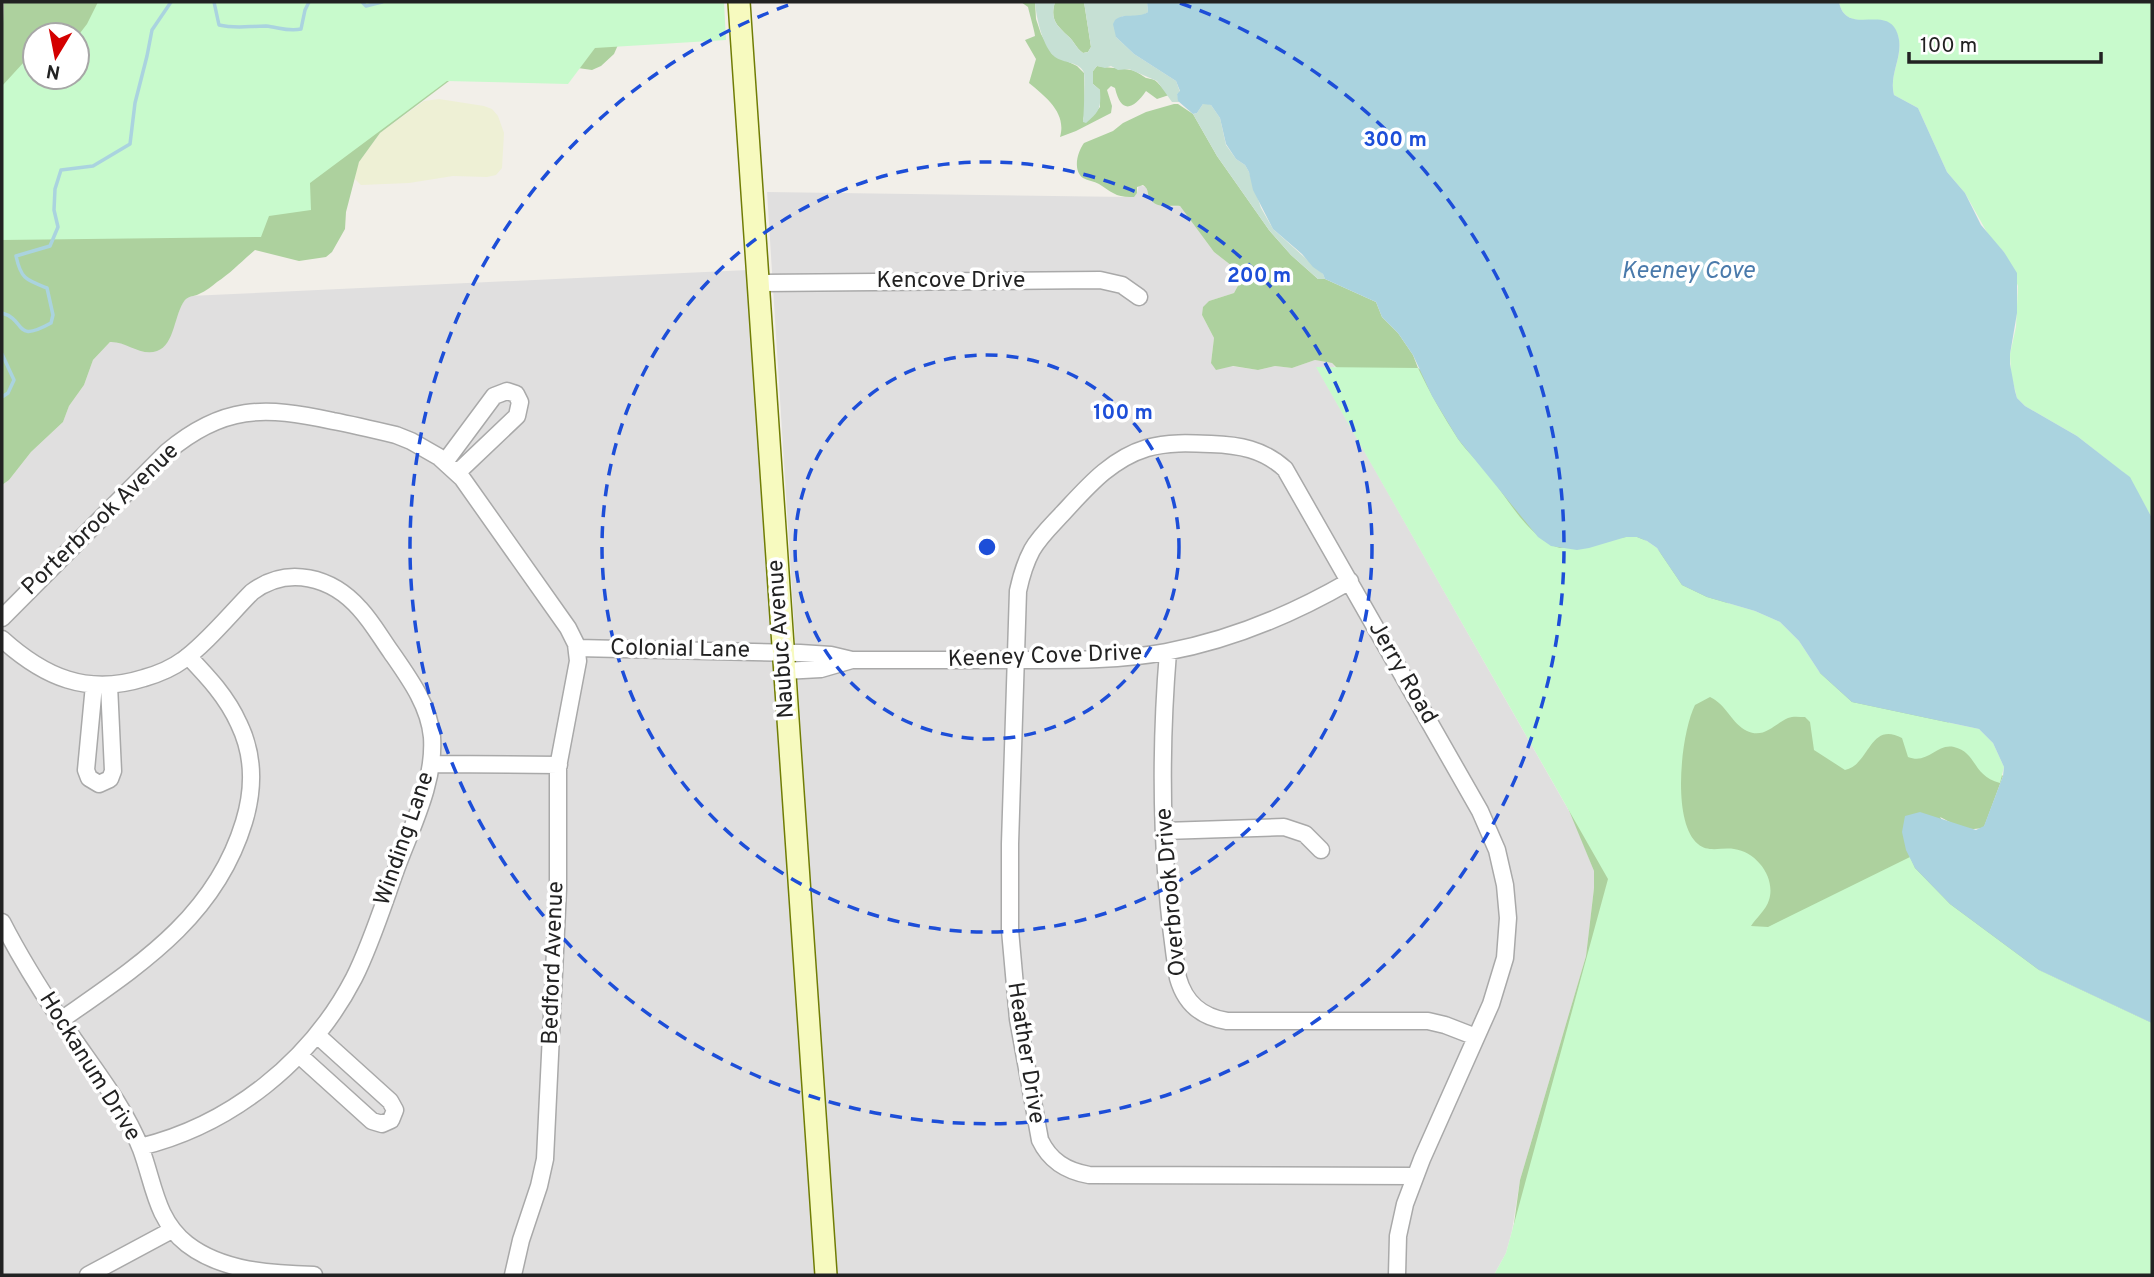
<svg xmlns="http://www.w3.org/2000/svg" width="2154" height="1277" font-family="Overpass,sans-serif">
<style>
.residential{fill:#e0dfdf}
.farmland{fill:#eef0d5}
.forest{fill:#add19e;fill-rule:evenodd}
.wetland{fill:#c6e0d4}
.park{fill:#c8facc}
.water{fill:#aad3df}
.lines{fill:none;stroke-linecap:round;stroke-linejoin:round}
.stream{stroke:#aad3df;stroke-width:3.5}
.minor-casing{stroke:#a9a9a9;stroke-width:19}
.secondary-casing{stroke:#707d05;stroke-width:24}
.minor{stroke:#fff;stroke-width:16}
.secondary{stroke:#f7fabf;stroke-width:21}
.ring{fill:none;stroke:#1d4ed8;stroke-width:3.5;stroke-dasharray:12 9}
.labels{text-anchor:middle;dominant-baseline:central;stroke-width:7;stroke-linejoin:round;paint-order:stroke}
.street-label{font-size:23px;fill:#222;stroke:#fff}
.water-label{font-size:24px;font-style:italic;fill:#4a7aab;stroke:#fff}
.centre{fill:#1d4ed8;stroke:#fff;stroke-width:3.5}
.ring-label{font-size:21px;text-anchor:middle;font-weight:bold;fill:#1d4ed8;stroke:#fff;stroke-width:7;stroke-linejoin:round;paint-order:stroke}
</style>
<rect width="100%" height="100%" fill="#f2efe9"/>
<path class="residential" d="M1139,185l7,2 3,9 15,11 16,-1 34,46 18,14 9,14 -7,13 -25,8 -7,14 12,23 -3,25 47,7 17,-4 17,2 23,-8 17,3 3,4 -18,1 256,450 21,53v17l-8,68 -66,224 -8,51 -6,22 -12,22h-659l-68,-1083 361,5 9,-4z
M748,270l69,1005h-815v-790l7,-5 22,-28 32,-30 6,-16 15,-21 9,-25 17,-18h9l26,10 31,-34 7,-16 6,-6z"/>
<path class="farmland" d="M439,99l45,7 8,3 6,7 6,17 -2,35 -6,7 -9,2 -34,-1 -44,7 -48,2 -6,-6 1,-9 3,-8 21,-29 44,-32z"/>
<path class="forest" d="M4,2h296l328,20 -14,32 -13,12 -9,4 -28,-4 -99,3 -85,64 -21,29 -13,50 -1,17 -13,23 -6,5 -27,4 -44,-11c-12,10 -24,23 -38,32 -5,4 -11,9 -18,12 -6,3 -9,1 -14,6 -11,14 -10,45 -28,51 -16,6 -31,-10 -47,-9l-17,18 -9,25 -15,21 -6,16 -32,30 -22,28 -7,5v-441zM35,35h42v42h-42z
M1021,2h14l1,17 5,15 11,20 25,12 7,7 1,39 -2,8 9,-4 8,-9v-17l-7,-6v-13l4,-5c11,2 23,2 34,4 6,1 11,6 15,8 5,1 8,1 11,4 4,4 8,9 12,13l-12,4 -11,-8c-13,19 -25,23 -31,-3l-4,-2 -4,4 5,16 -1,7 -35,18 -16,6c7,-24 -14,-40 -31,-54l7,-24 -11,-19 10,-4c0,-4 -6,-24 -7,-29z
M1055,2h29l7,45 -3,5 -5,1c-7,-5 -9,-12 -15,-17 -12,-11 -18,-17 -13,-34z
M1174,104h4l15,10 24,42 52,74 22,25 27,24h7l51,23 6,15 16,16 15,22 5,13 402,305 127,48 56,55 -19,51c-15,6 -30,-3 -44,-10l99,153 113,53v252h-645l13,-95 66,-224 8,-68v-17l-71,-172 -185,-330 -6,-6 -17,-3 -23,8 -17,-2 -17,4 -25,-4 -17,4 -5,-7 3,-25 -12,-23 1,-8 6,-6 25,-8 7,-13 -9,-14 -18,-14 -34,-46c-9,-1 -22,3 -29,-6 -5,-6 -1,-10 -8,-15l-6,2v6l-3,4c-18,1 -22,-5 -35,-13 -5,-3 -11,-3 -16,-6 -11,-8 -5,-27 1,-35l29,-12 10,-8 23,-11z"/>
<path class="wetland" d="M1035,2h20c-5,17 1,23 13,34 6,5 8,12 15,17l5,-1 3,-5 -7,-45h63l1,10c-8,6 -16,4 -26,4l-6,21 18,17 42,27 4,11 -3,2 2,8h-7l-15,-21 -28,-12 -11,1 -7,-4 -6,2 -8,-2 -4,5v13l7,6c1,18 0,21 -14,33l-3,-1c1,-7 2,-43 1,-49 -3,-11 -21,-10 -29,-16 -12,-9 -19,-40 -20,-55z
M1206,103l5,2 9,13 6,27 10,14 9,6 4,7 12,36 12,21 50,45 2,5h-7l-27,-24 -22,-25 -52,-74 -24,-42 4,-1 6,-9z"/>
<path class="park" d="M98,2h626l2,38 -131,8 -27,36 -121,-3 -137,102 1,27 -42,6 -8,21 -259,3v-154l22,-24h11v15h42v-40l10,-13z
M1839,2h313v516l-23,-41 -52,-41 -52,-30 -8,-8 -6,-24 -1,-20 6,-27 2,-41 -14,-34 -15,-16 -24,-43 -18,-21 -29,-64 -24,-13c-6,-23 13,-42 2,-64 -11,-24 -50,5 -57,-29z
M1316,367l102,1c12,25 25,48 40,71 9,13 22,24 32,37 18,24 41,64 70,72l66,-11h11l10,4 10,7 25,37 25,12 48,14 25,11 19,19 21,32 32,29 127,27 14,14 11,24 -4,16c-28,-7 -23,-31 -46,-36 -18,-4 -26,18 -46,10l-6,-19c-33,-17 -32,27 -57,32l-31,-20 -4,-28 -5,-5c-6,0 -12,-1 -17,1 -14,6 -24,21 -41,13 -15,-7 -21,-27 -37,-34l-15,8c-14,28 -24,117 3,139 10,9 24,3 36,5 23,3 42,29 35,51 -3,10 -13,18 -18,26l17,1 142,-70 5,11 35,36 89,66 113,53v252h-658l12,-22 102,-374z"/>
<path class="water" d="M1147,2h692c7,34 45,4 57,28 11,23 -8,42 -2,65l24,13 29,64 18,21 16,32 23,27 13,21v40l-7,41v10l5,27 2,7 8,8 52,30 45,35 8,6 22,41v505l-113,-53 -89,-66 -35,-36 -9,-18 -4,-18 3,-16 15,-4 56,18 8,-4 19,-50 1,-9 -11,-24 -14,-14 -127,-27 -32,-29 -21,-32 -19,-19 -25,-11 -48,-14 -25,-12 -25,-37 -10,-7 -10,-4h-11l-37,11 -12,2 -26,-4 -13,-9 -80,-98 -26,-43 -19,-41 -15,-22 -16,-16 -6,-15 -51,-23 -2,-5 -10,-7 -11,-13 -29,-25 -20,-39 -4,-18 -4,-7 -9,-6 -10,-15 -6,-26 -9,-13 -8,-1 -6,9 -4,1 -15,-13 -1,-7 3,-3 -4,-10 -42,-27 -18,-17 -3,-13 2,-4c9,-8 22,-1 33,-8z"/>
<g class="lines">
<path class="stream" d="M214,2l5,23c17,4 29,1 47,1 12,1 22,6 35,3l4,-19 4,-8
M362,2l4,4 16,-4
M2,313c25,7 11,31 49,10l2,-8 -6,-27c-21,-8 -26,-9 -31,-32l34,-10 8,-19 -4,-17 1,-21 6,-19 32,-4 37,-22 5,-41 12,-47 5,-26 19,-28
M2,354l12,26 -6,13 -6,4"/>
<g class="minor-casing">
<path id="minor" d="M759,283l341,-3 22,5 17,12
M445,462l49,-66 13,-5 9,3 4,8 -3,14 -60,57
M2,618l165,-166c56,-47 97,-46 166,-31 21,4 42,9 63,14l15,6 28,16 23,21 106,150 8,16 2,17 -20,106v122l-13,270 -6,27 -18,54 -8,35
M2,639c42,38 85,57 142,39 14,-4 27,-9 39,-18 22,-15 49,-48 69,-68 36,-27 80,-15 108,17 12,13 21,29 31,43 18,26 38,53 41,85 3,44 -19,87 -34,127 -14,38 -26,78 -44,114 -43,83 -123,147 -214,169
M577,648l223,5 31,2 21,5c55,0 110,0 165,0 50,0 100,1 149,-8 65,-12 127,-38 184,-71
M1168,652c-9,109 -7,218 10,326 7,25 23,39 49,43h201l17,4 31,12
M784,671l37,-2 31,-9
M94,685l-8,85 3,8 10,6 11,-5 3,-8 -4,-86
M431,764l128,1
M1164,831l120,-4 21,7 16,16
M2,922c22,43 48,83 75,122 24,34 49,67 64,105 13,35 15,71 46,95 35,27 84,30 127,31
M61,1020c77,-54 154,-102 183,-198 10,-33 10,-67 -5,-98 -12,-27 -31,-47 -51,-68
M299,1055l73,66 10,3 9,-4 4,-10 -5,-9 -73,-66
M88,1275l84,-45
M1397,1275l1,-39 7,-32 17,-45 69,-155 14,-46 3,-40 -3,-33 -8,-35 -17,-39 -195,-342c-22,-20 -46,-24 -74,-25 -22,-1 -43,-2 -64,4 -36,11 -59,38 -84,65 -11,12 -23,23 -31,37 -7,13 -11,27 -14,41l-8,253v86l8,89 22,121c10,21 26,31 49,35l326,1"/>
</g>
<g class="secondary-casing">
<path id="secondary" d="M739,2c33,424 54,849 87,1273"/>
</g>
<use href="#minor" class="minor"/>
<use href="#secondary" class="secondary"/>
</g>
<g class="ring">
<circle cx="987" cy="547" r="192"/>
<circle cx="987" cy="547" r="385"/>
<path d="M1180 3A577 577 0 1 1 794 3"/>
</g>
<g class="labels">
<g class="street-label">
<text x="951" y="281">Kencove Drive</text>
<text transform="translate(101 520) rotate(-44)">Porterbrook Avenue</text>
<text transform="translate(782 639) rotate(-94)">Naubuc Avenue</text>
<text transform="translate(680 650) rotate(1)">Colonial Lane</text>
<text transform="translate(1045 657) rotate(-2)">Keeney Cove Drive</text>
<text transform="translate(1402 673) rotate(60)">Jerry Road</text>
<text transform="translate(405 839) rotate(-71)">Winding Lane</text>
<text transform="translate(1172 892) rotate(-95)">Overbrook Drive</text>
<text transform="translate(554 963) rotate(-88)">Bedford Avenue</text>
<text transform="translate(1025 1053) rotate(81)">Heather Drive</text>
<text transform="translate(89 1067) rotate(58)">Hockanum Drive</text>
</g>
<g class="water-label">
<text x="1688" y="272">Keeney Cove</text>
</g>
</g>
<circle cx="987" cy="547" r="10" class="centre"/>
<g class="ring-label">
<text x="1395" y="146">300 m</text>
<text x="1259" y="282">200 m</text>
<text x="1123" y="419">100 m</text>
</g>
<rect width="2154" height="1277" fill="none" stroke="#222222" stroke-width="7"/>
<g transform="translate(56 56) rotate(190)"><circle r="33" fill="#ffffff" stroke="#a7a7a7" stroke-width="2"/>
<path d="M0-5L12 26L0 18L-12 26Z" fill="#d40000"/>
<text y="-10" font-size="19" font-weight="bold" text-anchor="middle" fill="#222222">N</text>
</g>
<path d="M1909 52v10h192v-10" fill="none" stroke="#222222" stroke-width="3.5"/>
<text x="1920" y="52" font-size="21" fill="#222222" stroke="#ffffff" stroke-width="5" paint-order="stroke">100 m</text>
</svg>
